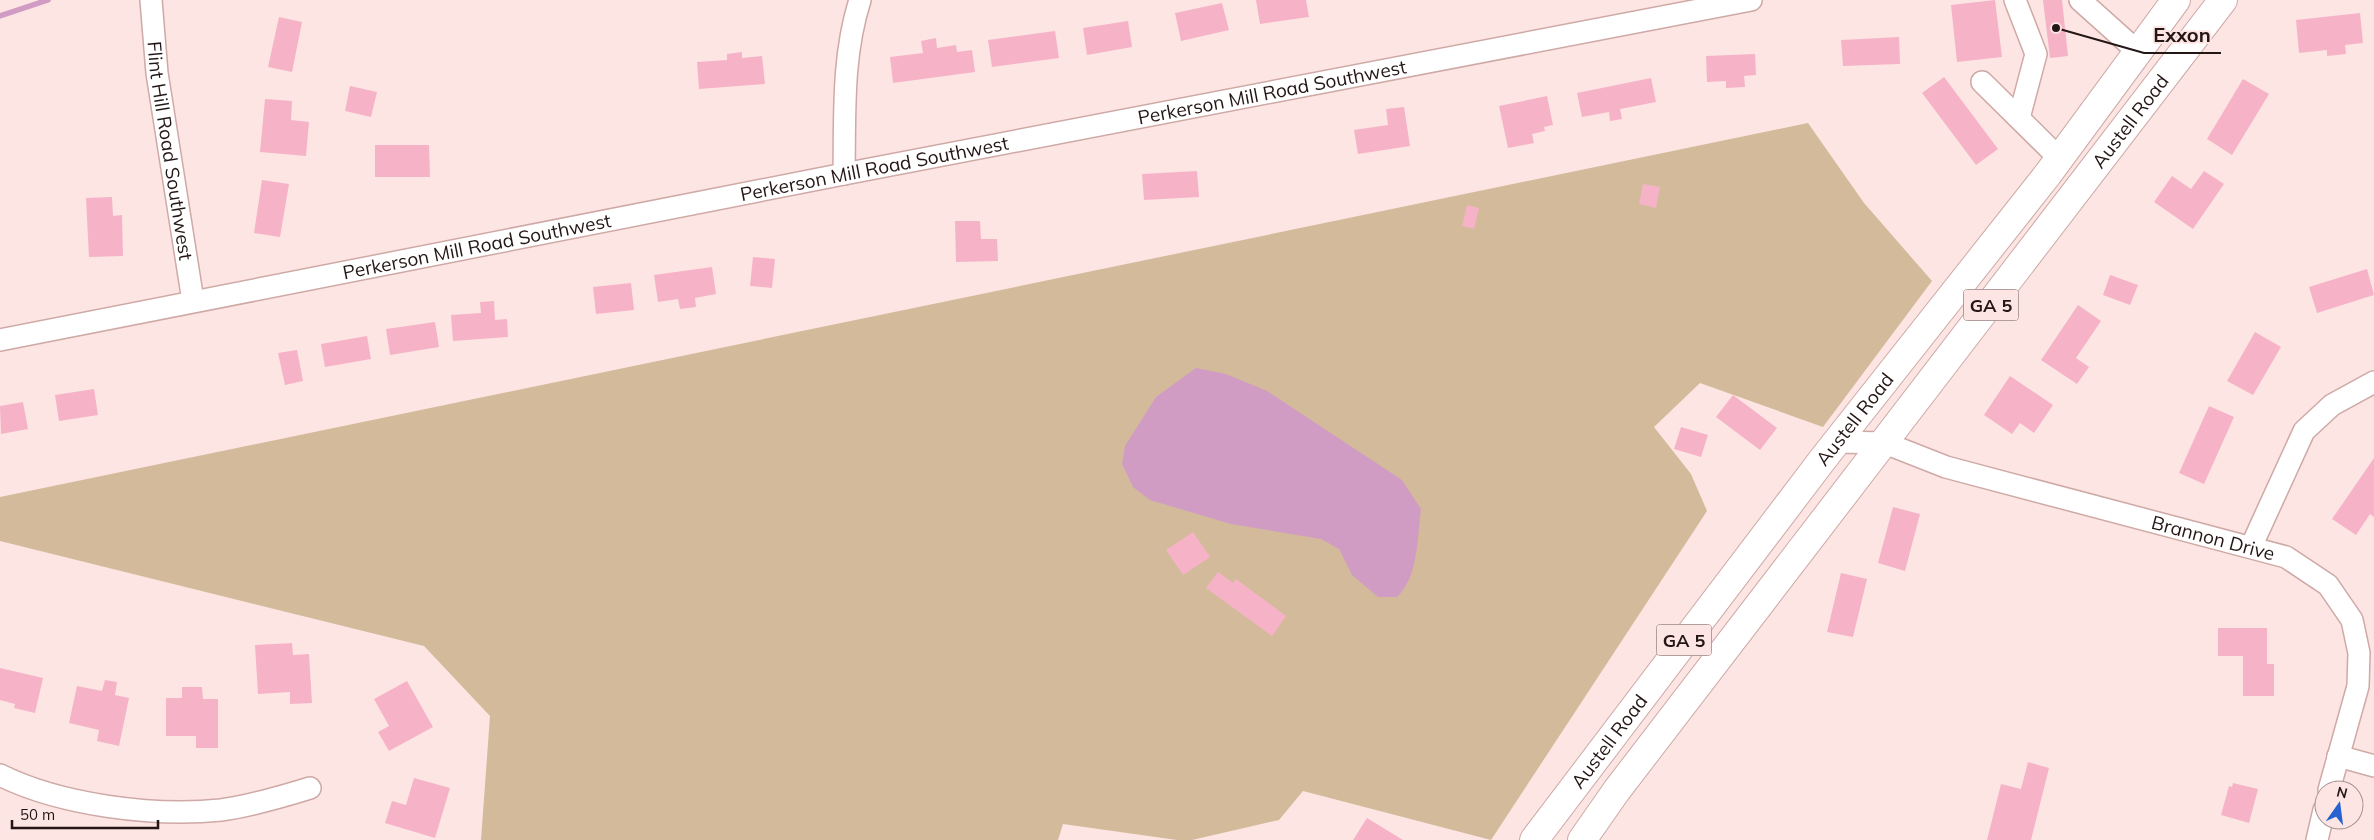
<svg xmlns="http://www.w3.org/2000/svg" width="2374" height="840" font-family="Mulish,sans-serif">
<style>
.green{fill:#d3ba9b}
.water{fill:#d09cc4}
.lines{fill:none;stroke-linecap:round;stroke-linejoin:round}
.stream{stroke:#d09cc4;stroke-width:5.5}
.building{fill:#f6b3c8}
.minor-casing{stroke:#cea9a6;stroke-width:24}
.major-casing{stroke:#cea9a6;stroke-width:30}
.minor{stroke:#fff;stroke-width:21}
.major{stroke:#fff;stroke-width:28}
.labels{text-anchor:middle;dominant-baseline:central;stroke-width:4;stroke-linejoin:round;paint-order:stroke}
.shield{fill:#fde5e3;stroke:#645453;stroke-width:1}
.shield-label{font-size:18px;font-weight:bold;fill:#231615}
.street-label{font-size:19px;fill:#231615;stroke:#fde5e3}
.leader{fill:none;stroke:#231615;stroke-width:2}
.callout-dot{fill:#231615;stroke:#fde5e3;stroke-width:2}
.callout-label{font-size:20px;text-anchor:middle;font-weight:bold;fill:#231615;stroke:#fde5e3;stroke-width:4;stroke-linejoin:round;paint-order:stroke}
</style>
<rect width="100%" height="100%" fill="#fde5e3"/>
<path class="green" d="M1808,123l56,80 68,78 -109,146 -123,-44 -46,44 37,47 16,37 -216,329 -188,-49 -24,29 -87,20h-15l-114,-16 -5,16h-577l9,-124 -66,-70 -424,-105v-44z"/>
<path class="water" d="M1196,368l30,6 41,17 135,89 19,29c-4,28 -2,67 -24,88h-19l-26,-22 -13,-26 -18,-10 -90,-15 -81,-24 -17,-13 -11,-23 3,-18 31,-49z"/>
<g class="lines">
<path class="stream" d="M0,16l48,-16"/>
</g>
<path class="building" d="M1256,0h50l3,17 -49,7z
M1995,0l7,57 -45,5 -6,-57z
M2043,0h19l6,56 -18,2z
M1222,3l7,27 -48,11 -6,-28z
M2360,13l3,30 -18,2 1,9 -19,2v-6l-28,3 -3,-33z
M279,17l23,5 -10,50 -24,-5z
M1128,21l4,26 -45,8 -4,-27z
M1055,31l4,27 -67,9 -4,-27z
M1899,37l1,27 -57,2 -2,-26z
M936,38l1,10 19,-3 1,7 15,-2 3,22 -82,11 -3,-26 33,-4 -2,-12z
M742,52v6l20,-2 3,28 -66,5 -2,-27 30,-2v-6z
M1755,54l1,21 -12,1 1,11 -19,1v-7l-19,1 -1,-26z
M1944,77l54,72 -22,16 -54,-72z
M1651,78l5,24 -36,7 2,10 -12,2 -1,-9 -27,5 -5,-24z
M2243,79l26,15 -37,61 -25,-16z
M350,86l27,6 -6,25 -26,-6z
M1547,96l6,29 -9,2 1,4 -13,3 2,9 -26,5 -9,-42z
M265,99l27,2 -1,19 18,2 -3,34 -46,-4z
M1404,107l6,39 -52,8 -4,-24 34,-5 -2,-16z
M375,145h54l1,32h-55z
M1197,171l2,26 -55,3 -2,-26z
M2204,171l20,13 -31,45 -39,-27 18,-26 19,13z
M262,180l27,4 -9,53 -26,-4z
M1643,184l17,3 -4,21 -17,-4z
M112,197l1,19 9,-1 1,41 -34,1 -3,-59z
M1467,205l12,3 -5,21 -12,-3z
M955,221h25l1,18h16l1,22 -42,1z
M753,257l22,2 -3,29 -22,-2z
M712,267l4,27 -21,4 1,9 -16,2 -2,-10 -20,3 -4,-27z
M2367,269l7,26 -57,18 -8,-26z
M2110,275l28,10 -8,20 -27,-10z
M631,283l3,27 -38,4 -3,-27z
M494,301l1,19 12,-1 1,18 -55,4 -2,-26 30,-2 -1,-11z
M2078,305l23,16 -25,37 13,9 -12,17 -36,-24z
M435,322l4,25 -49,8 -4,-26z
M2255,332l26,15 -28,48 -26,-14z
M367,336l4,23 -46,8 -4,-23z
M297,350l6,31 -18,4 -7,-32z
M2010,376l43,29 -19,28 -14,-10 -8,11 -28,-19z
M94,389l4,26 -39,6 -4,-26z
M1733,395l44,33 -17,22 -44,-33z
M23,402l5,27 -27,5 -1,-28z
M2209,406l25,11 -30,67 -25,-11z
M1681,427l27,8 -7,22 -27,-8z
M2374,458v59l-4,-3 -14,21 -24,-16z
M1893,507l27,7 -15,57 -27,-8z
M1193,532l17,25 -27,18 -17,-25z
M1218,572l15,11 3,-4 50,37 -14,20 -66,-48z
M1841,573l26,6 -14,58 -26,-5z
M2218,628h49v36h7v32h-31v-40h-25z
M292,643l1,12 16,-1 3,49 -22,1v-12l-32,2 -3,-49z
M0,668l43,10 -8,35 -21,-5 1,-4 -15,-4z
M105,680l12,2 -2,13 14,3 -10,48 -22,-5 2,-11 -30,-7 8,-37 25,5z
M407,681l26,46 -44,24 -11,-19 11,-6 -15,-27z
M182,687h20l1,12h15v49h-22v-12h-30v-38h16z
M2028,762l21,6 -18,72h-44l14,-56 20,5z
M414,778l36,10 -15,50 -50,-15 7,-22 14,4z
M2233,783l25,6 -9,34 -28,-8 8,-29 3,1z
M1367,818l36,22h-50z"/>
<g class="lines">
<g class="minor-casing">
<g id="minor">
<path id="s1" d="M151,0l6,73 36,228"/>
<path d="M2015,0l21,54 -17,64"/>
<path d="M2080,0l58,52"/>
<path d="M1982,82l77,76"/>
<path d="M844,174c1,-59 -2,-118 16,-174"/>
<path id="s2" d="M0,340l844,-166 907,-174"/>
<path id="s3" d="M1837,442l48,1 61,24 340,90 42,28 24,35 7,33 -1,33 -29,104"/>
<path d="M2251,547l53,-116 28,-26 42,-23"/>
<path d="M2338,756l36,10"/>
<path d="M0,775c60,30 154,42 221,35 30,-4 60,-13 89,-22"/>
<path d="M2317,840l7,-30"/>
</g>
</g>
<g class="major-casing">
<g id="major">
<path id="s4" d="M1534,840l289,-381 225,-285 128,-174"/>
<path id="s5" d="M1582,840l35,-50 606,-790"/>
</g>
</g>
<use href="#minor" class="minor"/>
<use href="#major" class="major"/>
</g>
<g class="labels">
<g class="shield">
<rect x="1963.5" y="289.5" width="55" height="31" rx="4"/>
<rect x="1656.5" y="624.5" width="55" height="31" rx="4"/>
</g>
<g class="shield-label">
<text x="1991" y="305">GA 5</text>
<text x="1684" y="640">GA 5</text>
</g>
<g class="street-label">
<text stroke="none"><textPath href="#s2" startOffset="1296">Perkerson Mill Road Southwest</textPath></text>
<text stroke="none"><textPath href="#s5" startOffset="904">Austell Road</textPath></text>
<text stroke="none"><textPath href="#s1" startOffset="152">Flint Hill Road Southwest</textPath></text>
<text stroke="none"><textPath href="#s2" startOffset="891">Perkerson Mill Road Southwest</textPath></text>
<text stroke="none"><textPath href="#s2" startOffset="486">Perkerson Mill Road Southwest</textPath></text>
<text stroke="none"><textPath href="#s4" startOffset="529">Austell Road</textPath></text>
<text stroke="none"><textPath href="#s3" startOffset="390">Brannon Drive</textPath></text>
<text stroke="none"><textPath href="#s4" startOffset="124">Austell Road</textPath></text>
</g>
</g>
<path class="leader" d="M2056 28L2144 53H2221"/>
<circle class="callout-dot" cx="2056" cy="28" r="5"/>
<g class="callout-label">
<text x="2182" y="42">Exxon</text>
</g>
<g transform="translate(2339 805) rotate(14)"><circle r="24" fill="#fde5e3" stroke="#a69291"/>
<path d="M0-4L9 19L0 12L-9 19Z" fill="#2763d0"/>
<text y="-8" font-size="14" font-weight="bold" text-anchor="middle" fill="#231615">N</text>
</g>
<path d="M12 820v8h146v-8" fill="none" stroke="#231615" stroke-width="2.5"/>
<text x="20" y="820" font-size="15" fill="#231615" stroke="#fde5e3" stroke-width="4" paint-order="stroke">50 m</text>
</svg>
